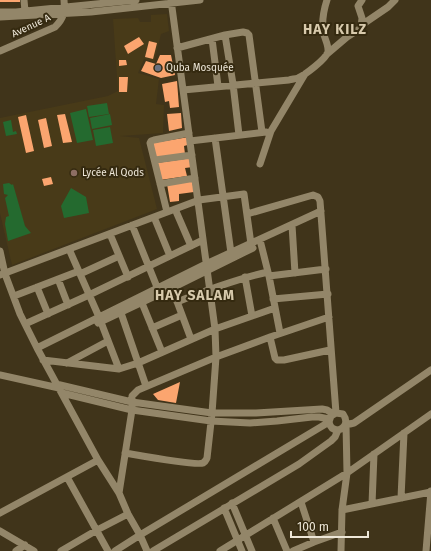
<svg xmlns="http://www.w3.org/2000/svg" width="431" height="551" font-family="'Fira Sans',sans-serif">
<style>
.built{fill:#483a18}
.green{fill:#246a2f}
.building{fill:#fba56f}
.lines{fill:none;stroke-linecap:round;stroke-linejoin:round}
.minor{stroke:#938669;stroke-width:7}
.worship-dot{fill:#6b7280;stroke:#352a10;stroke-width:1.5}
.education-dot{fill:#8d6e63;stroke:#352a10;stroke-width:1.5}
.labels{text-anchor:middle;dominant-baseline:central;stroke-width:4;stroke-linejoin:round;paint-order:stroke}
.street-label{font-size:10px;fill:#eee7d8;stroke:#352a10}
.poi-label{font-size:10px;fill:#eee7d8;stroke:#352a10;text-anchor:start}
.district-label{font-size:14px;font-weight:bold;letter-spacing:1px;fill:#d8caac;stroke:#352a10}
</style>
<rect width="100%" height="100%" fill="#40341a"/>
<path class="built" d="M167,14l2,17 -8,3 -7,28 -10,-3 -6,14 21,6 -3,25 8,1 -1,28 -43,3 19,2 18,71 -145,56 -12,-52v-95l108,-22 10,-5 -5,-72 25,-1 2,4h11v-7z"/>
<path class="green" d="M107,103l2,11 -20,3 -2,-11z
M86,109l7,31 -16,3 -7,-30z
M110,114l2,11 -20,4 -2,-11z
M11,120l2,12 3,-1 1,3 -11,2 -3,-14z
M110,127l3,16 -17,3 -3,-16z
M9,183l3,2 1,-1 12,42 6,7 -23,8 -3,-17 1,-7 3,-1 -4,-18 3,-3 -4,-1 -1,-10z
M71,188l15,9 3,16 -25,5 -3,-12z"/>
<path class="building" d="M0,0h20v2h-20z
M139,37l5,7 -16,10 -4,-8z
M149,41l8,2 -4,16 -8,-2z
M160,55h11l4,20 -14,3 -20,-7 5,-10 10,3z
M119,60h7l1,5 -8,1z
M119,77h9l-1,15h-8z
M177,81l2,26 -9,1 -1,-7 -4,1 -3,-18z
M181,113l1,15 -13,3 -2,-17z
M65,114l7,28 -9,1 -6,-28z
M26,115l8,36 -8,2 -8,-36z
M46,118l6,28 -8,2 -6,-28z
M189,137l2,7 -7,2 1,8 -29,5 -3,-16z
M192,158l1,9 -8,1 2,8 -27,4 -3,-17z
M51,177l2,7 -9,2 -2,-7z
M192,180l2,12 -15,2v7l-9,1 -3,-18z
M180,382l-4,21 -18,-3 -5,-6z"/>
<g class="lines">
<path class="minor" d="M24,0l1,11
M0,12h16l120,-12
M0,17l91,-5 109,-12
M361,28l1,-10 -4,-12 4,-6
M225,35l8,49 6,51
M212,39l6,47
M177,48l48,-13 18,-3 4,1 2,2 13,97
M0,51l55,-24c9,-9 10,-15 9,-27
M327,54l20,-17 14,-9 5,-6 22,-15 7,-7
M183,90l106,-10c3,-1 6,-1 9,-2 7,-3 28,-19 30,-26 1,-7 -4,-14 -5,-21 -1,-10 1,-22 4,-31
M215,138l16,115
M190,141l76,-9
M155,160l37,-5
M260,164l11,-33 34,-57
M160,184l35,-6
M175,209l16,37
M167,212l-17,-69 1,-2 3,-1 35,-7
M247,214l66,-19 5,2 2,4c6,71 10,141 16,212
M154,217l16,39
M132,225l27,67
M292,225l3,48
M110,234l18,43
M260,240l9,36 57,-7
M69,249l30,68 20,52
M0,251l5,23 15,40 17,34 61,112 21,33 9,21 12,21 7,16
M80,274l39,-18
M0,275l199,-75 45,-6 7,50
M269,276l11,57
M245,277l7,39
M58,279l10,26
M37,287l11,27
M172,288l19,51
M14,296l65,-25
M273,299l55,-5
M177,302c30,-12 60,-23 91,-30
M142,303l20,49
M121,313l25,73
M98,323l74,-35 81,-40
M25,324l64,-29 114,-55
M152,328l30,-13
M270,337l5,21 2,2h7l46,-10
M37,348l169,-84 115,-53
M43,360l76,9 19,-6 77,-34 60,-21
M67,363l41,-22
M0,375l59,13
M56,384l76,18 80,11h44l66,-4 5,1 6,4
M62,393l70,17 79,11 39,2 27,-2 35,-4h7l10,2
M346,423l4,1 4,-1 77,-53
M125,453c12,2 71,13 78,10 3,-2 3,-3 4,-5l5,-45 4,-56 -1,-28 -44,-329
M67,477l41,74
M119,493l13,-83v-14l6,-6 78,-33 54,-20 59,-20
M401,498l3,-65
M301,502l13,40
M232,503l20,48
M372,504l2,-50
M224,508l18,43
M342,510l89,-18
M0,513l98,-53
M273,518l14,33
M0,531l34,20
M16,551l9,-6
M61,551l36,-21 31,-16
M115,551l25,-16 189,-113
M153,551l146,-87 32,-23 4,-4 3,-7c8,-2 10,-9 5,-16l-7,-1 -5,3 -2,6c1,5 4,8 9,8
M220,551l127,-78 57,-40 27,-19
M293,551l21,-9 28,-10
M341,551l1,-41 5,-37 -1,-49
M426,551l5,-60"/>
</g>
<circle class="worship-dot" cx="158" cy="68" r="4"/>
<circle class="education-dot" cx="74" cy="173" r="4"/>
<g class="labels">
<g class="street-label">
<text transform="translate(31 26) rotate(-25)">Avenue A</text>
</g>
<g class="poi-label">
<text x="166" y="68">Quba Mosquée</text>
<text x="82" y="173">Lycée Al Qods</text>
</g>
<g class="district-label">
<text x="335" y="29">HAY KILZ</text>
<text x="195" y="295">HAY SALAM</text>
</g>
</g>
<path d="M291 531v6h77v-6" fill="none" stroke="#eee7d8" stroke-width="2"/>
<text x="297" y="531" font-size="12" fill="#eee7d8" stroke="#352a10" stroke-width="3" paint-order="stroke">100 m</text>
</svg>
